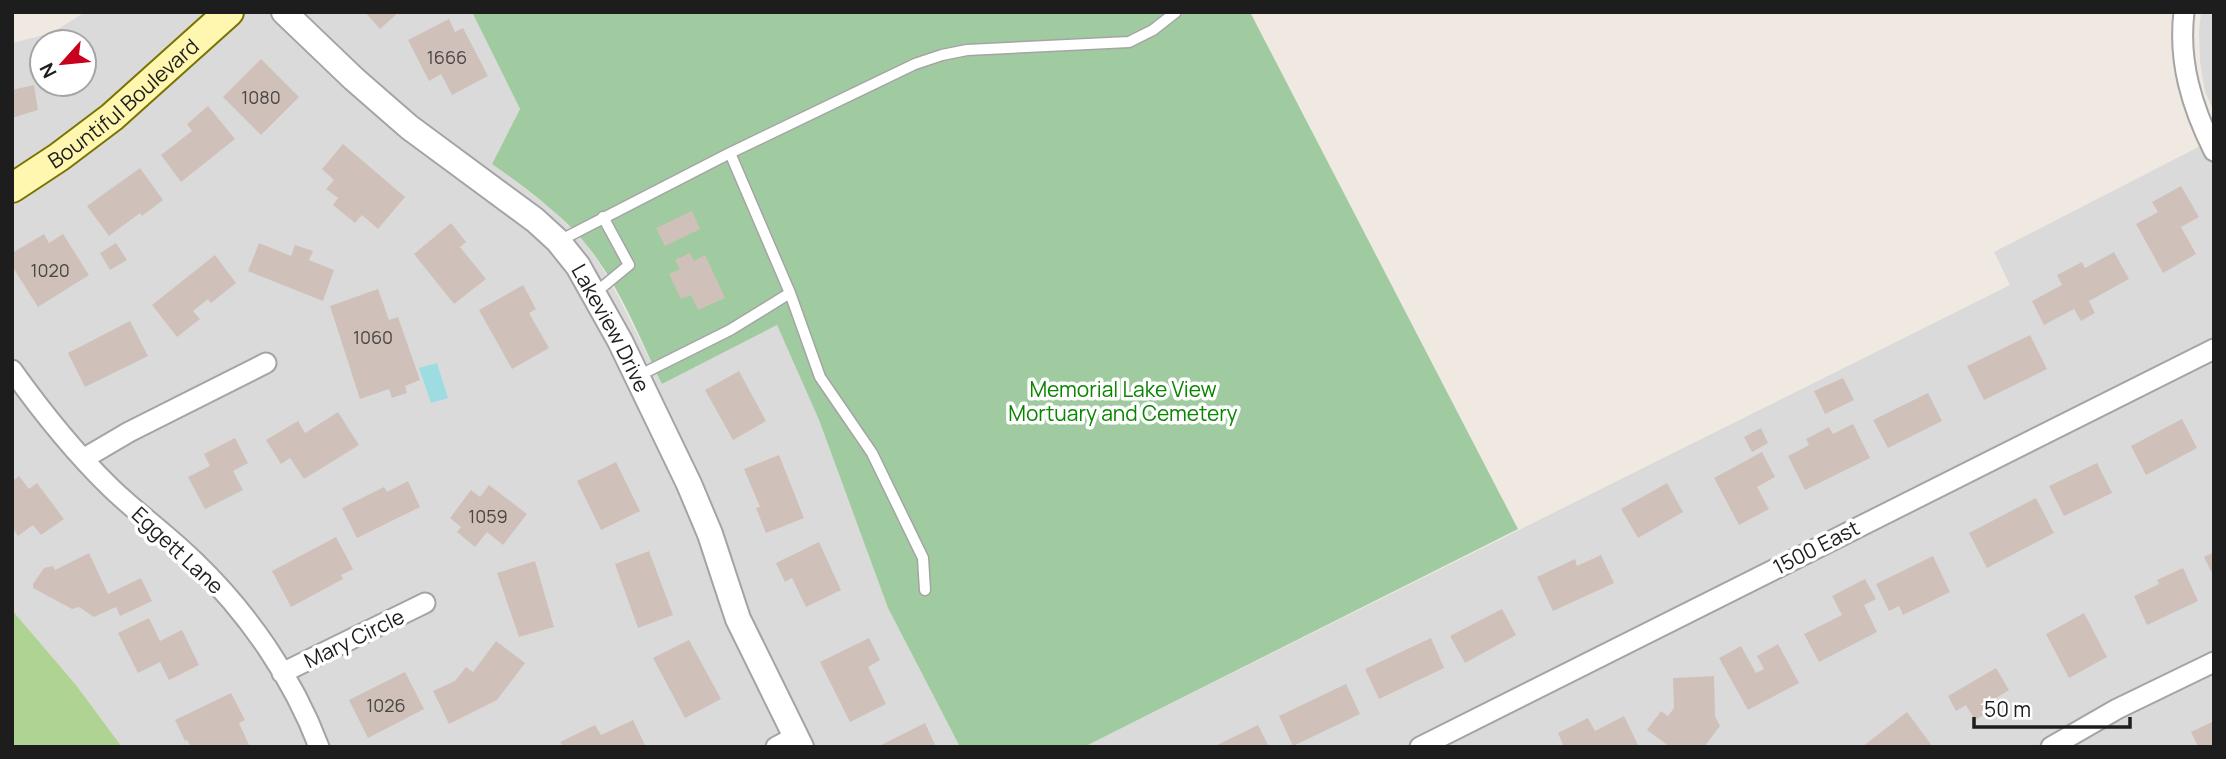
<svg xmlns="http://www.w3.org/2000/svg" width="2226" height="759" font-family="Manrope,sans-serif">
<style>
.residential{fill:#dbdada;fill-rule:evenodd}
.forest{fill:#afd392}
.cemetery{fill:#a0cba0}
.water{fill:#9ddde2}
.building{fill:#d0c0ba}
.lines{fill:none;stroke-linecap:round;stroke-linejoin:round}
.service-casing{stroke:#a4a4a4;stroke-width:13}
.minor-casing{stroke:#a4a4a4;stroke-width:23}
.tertiary-casing{stroke:#a4a4a4;stroke-width:28}
.secondary-casing{stroke:#787300;stroke-width:32}
.service{stroke:#fff;stroke-width:10}
.minor{stroke:#fff;stroke-width:19}
.tertiary{stroke:#fff;stroke-width:24}
.secondary{stroke:#fff7b0;stroke-width:28}
.labels{text-anchor:middle;dominant-baseline:central;stroke-width:7;stroke-linejoin:round;paint-order:stroke}
.number-label{font-size:18px;fill:#4a4644}
.street-label{font-size:21px;fill:#1d1d1d;stroke:#fff}
.park-label{font-size:21px;fill:#0a8501;stroke:#fff}
</style>
<rect width="100%" height="100%" fill="#efe9e2"/>
<path class="residential" d="M85,12h387l48,97 -28,55 60,45 33,34 15,21 18,32 44,88 115,-59 42,95 69,188 72,139h-838l-46,-62 -64,-75v-567l40,-10zM42,42h42v42h-42z
M2201,12h13v100l-9,-20 -5,-30 -1,-30z
M2214,139v608h-1130l926,-462 -16,-33z"/>
<path class="forest" d="M12,610l64,75 46,62h-110z"/>
<path class="cemetery" d="M472,12h778l268,517 -434,218h-124l-72,-139 -69,-188 -42,-95 -115,59c-23,-47 -43,-100 -77,-141 -27,-32 -60,-55 -93,-79l28,-55z"/>
<path class="water" d="M437,363l11,35 -17,5 -12,-35z"/>
<path class="building" d="M365,12h34l-19,17z
M449,19l6,13 8,-4 25,48 -36,19 -11,-21 -12,7 -21,-41z
M261,59l38,38 -38,38 -38,-38z
M34,85l4,25 -26,8v-28z
M208,106l27,33 -54,43 -20,-27 31,-24 -5,-7z
M343,144l62,53 -27,32 -16,-14 -7,8 -22,-18 5,-7 -12,-9 8,-9 -12,-11z
M140,168l23,32 -21,16 -2,-3 -31,23 -22,-30z
M2181,186l18,31 -18,10 15,27 -33,19 -27,-49 22,-12 -6,-10z
M692,211l8,18 -35,17 -9,-18z
M451,223l15,19 -6,5 26,32 -32,25 -40,-50z
M44,234l5,9 14,-9 26,41 -51,32 -26,-41v-13z
M116,243l11,17 -17,10 -10,-17z
M259,243l32,13 4,-11 18,6 -4,9 25,10 -11,31 -75,-30z
M2114,252l15,27 -40,22 6,12 -14,8 -7,-12 -30,16 -12,-24 30,-16 -5,-10 25,-13 3,6z
M690,253l4,8 11,-6 20,43 -27,12 -7,-15 -10,4 -12,-25 11,-5 -5,-9z
M215,255l21,28 -25,20 -3,-4 -15,12 7,8 -23,18 -25,-32z
M523,285l13,24 -7,4 20,35 -37,21 -33,-59z
M378,289l11,31 9,-3 22,63 -15,6 2,7 -15,5 -3,-9 -29,10 -30,-93z
M130,321l18,35 -63,31 -17,-34z
M2030,335l17,34 -63,31 -17,-34z
M739,371l27,50 -33,19 -28,-50z
M1843,378l11,22 -29,14 -11,-23z
M1928,393l14,28 -54,27 -15,-28z
M338,412l21,33 -55,34 -14,-21 -9,6 -15,-24 32,-19 7,12z
M2182,419l15,29 -51,27 -15,-29z
M1853,424l17,34 -65,32 -17,-34 21,-11 -3,-6 23,-12 4,7z
M1761,428l7,15 -16,9 -8,-15z
M235,438l13,25 -15,8 10,19 -38,19 -17,-32 22,-11 -6,-12z
M1762,452l13,25 -18,10 12,22 -30,16 -25,-47z
M779,455l25,63 -38,15 -10,-25 4,-1 -16,-38z
M616,462l24,49 -39,19 -24,-49z
M2097,463l15,30 -48,23 -15,-30z
M19,476l10,13 8,-6 27,36 -23,16 -8,-10 -15,11 -6,-9v-45z
M408,481l12,26 -63,31 -15,-30 42,-21 3,5z
M1667,483l16,29 -45,26 -17,-29z
M489,485l38,29 -24,31 -16,-13 -12,15 -18,-15 4,-5 -11,-9 21,-28 9,7z
M2036,498l18,35 -67,35 -18,-35z
M336,537l17,32 -12,6 2,4 -52,28 -19,-36z
M819,542l22,48 -35,17 -14,-29 -7,4 -9,-19z
M649,551l24,64 -35,13 -23,-64z
M2214,552v25l-10,-20z
M89,553l19,41 33,-16 11,23 -32,15 -4,-9 -22,10 -15,-10 -7,2 -39,-21v-4l11,-16 9,-2 2,4z
M1601,555l13,28 -61,28 -16,-34 38,-18 2,7z
M1933,556l17,36 -47,23 -4,-9 -10,5 -13,-27z
M535,561l19,66 -35,10 -22,-64z
M2183,568l15,33 -51,24 -13,-29 25,-12 -2,-4z
M1865,579l11,20 -12,6 13,27 -58,30 -15,-28 38,-19 -10,-19z
M1502,609l14,26 -51,28 -15,-27z
M2084,613l23,44 -38,21 -23,-44z
M149,618l11,23 22,-11 17,35 -30,15 -9,-18 -22,11 -20,-40z
M869,638l11,22 -12,7 18,37 -36,18 -30,-60z
M1431,638l13,30 -65,31 -14,-30z
M689,640l32,59 -36,19 -32,-60z
M496,641l29,22 -28,37 -48,24 -16,-33 22,-10 11,-14 7,5z
M1778,644l21,39 -51,27 -29,-52 22,-12 15,27 8,-4 -7,-13z
M1996,668l13,22 -16,10 4,7 -22,13 -9,-15 -10,6 -8,-15z
M405,672l19,37 -56,29 -19,-38z
M1714,676l1,40 5,10 -16,21h-34l-23,-17 14,-19 7,5 6,-8 -1,-30z
M1346,684l14,30 -67,32 -14,-30z
M231,693l14,27 -6,3 11,24h-59l-4,-7 -2,1 -10,-21z
M1907,712l26,35h-71z
M1624,716l15,31h-75l-6,-14 30,-15 7,13z
M633,720l13,27h-83l-3,-5 35,-17 6,10z
M2214,721v26h-16l-7,-15z
M925,723l11,24h-59z
M1258,725l11,22h-56z"/>
<g class="lines">
<g class="service-casing">
<path id="service" d="M730,153l60,140 30,84 52,76 51,105 2,32
M559,241l171,-88 185,-89 27,-9 25,-5 162,-8 24,-12 23,-18
M595,293l34,-28 -26,-48
M638,376l92,-46 60,-37"/>
</g>
<g class="minor-casing">
<path id="minor" d="M2184,12c-6,50 8,95 30,139
M12,370c30,42 62,82 99,118 27,26 58,48 84,74 53,51 98,116 124,185
M83,459l46,-27 137,-69
M282,673l143,-70
M776,747l19,-10
M1420,747l794,-398
M2051,747l66,-38 97,-47"/>
</g>
<g class="tertiary-casing">
<g id="tertiary">
<path id="s1" d="M284,12l70,67 55,48 126,93 23,21 20,25 42,75 69,143 21,50 28,85 63,128"/>
</g>
</g>
<g class="secondary-casing">
<g id="secondary">
<path id="s2" d="M12,188l47,-31 53,-40 117,-105"/>
</g>
</g>
<use href="#service" class="service"/>
<use href="#minor" class="minor"/>
<use href="#tertiary" class="tertiary"/>
<use href="#secondary" class="secondary"/>
</g>
<g class="labels">
<g class="number-label">
<text x="447" y="57">1666</text>
<text x="261" y="97">1080</text>
<text x="50" y="270">1020</text>
<text x="373" y="337">1060</text>
<text x="488" y="516">1059</text>
<text x="386" y="705">1026</text>
</g>
<g class="street-label">
<text stroke="none"><textPath href="#s2" startOffset="140">Bountiful Boulevard</textPath></text>
<text stroke="none"><textPath href="#s1" startOffset="460">Lakeview Drive</textPath></text>
<text transform="translate(1816 547) rotate(-27)">1500 East</text>
<text transform="translate(178 550) rotate(43)">Eggett Lane</text>
<text transform="translate(354 638) rotate(-26)">Mary Circle</text>
</g>
<g class="park-label">
<text x="1123" y="389">Memorial Lake View<tspan x="1123" dy="24">Mortuary and Cemetery</tspan></text>
</g>
</g>
<rect width="2226" height="759" fill="none" stroke="#1d1d1d" stroke-width="28"/>
<g transform="translate(63 63) rotate(243)"><circle r="33" fill="#ffffff" stroke="#a5a5a5" stroke-width="2"/>
<path d="M0-5L12 26L0 18L-12 26Z" fill="#ca001f"/>
<text y="-10" font-size="19" font-weight="bold" text-anchor="middle" fill="#1d1d1d">N</text>
</g>
<path d="M1974 717v10h156v-10" fill="none" stroke="#1d1d1d" stroke-width="3.5"/>
<text x="1984" y="717" font-size="21" fill="#1d1d1d" stroke="#ffffff" stroke-width="5" paint-order="stroke">50 m</text>
</svg>
